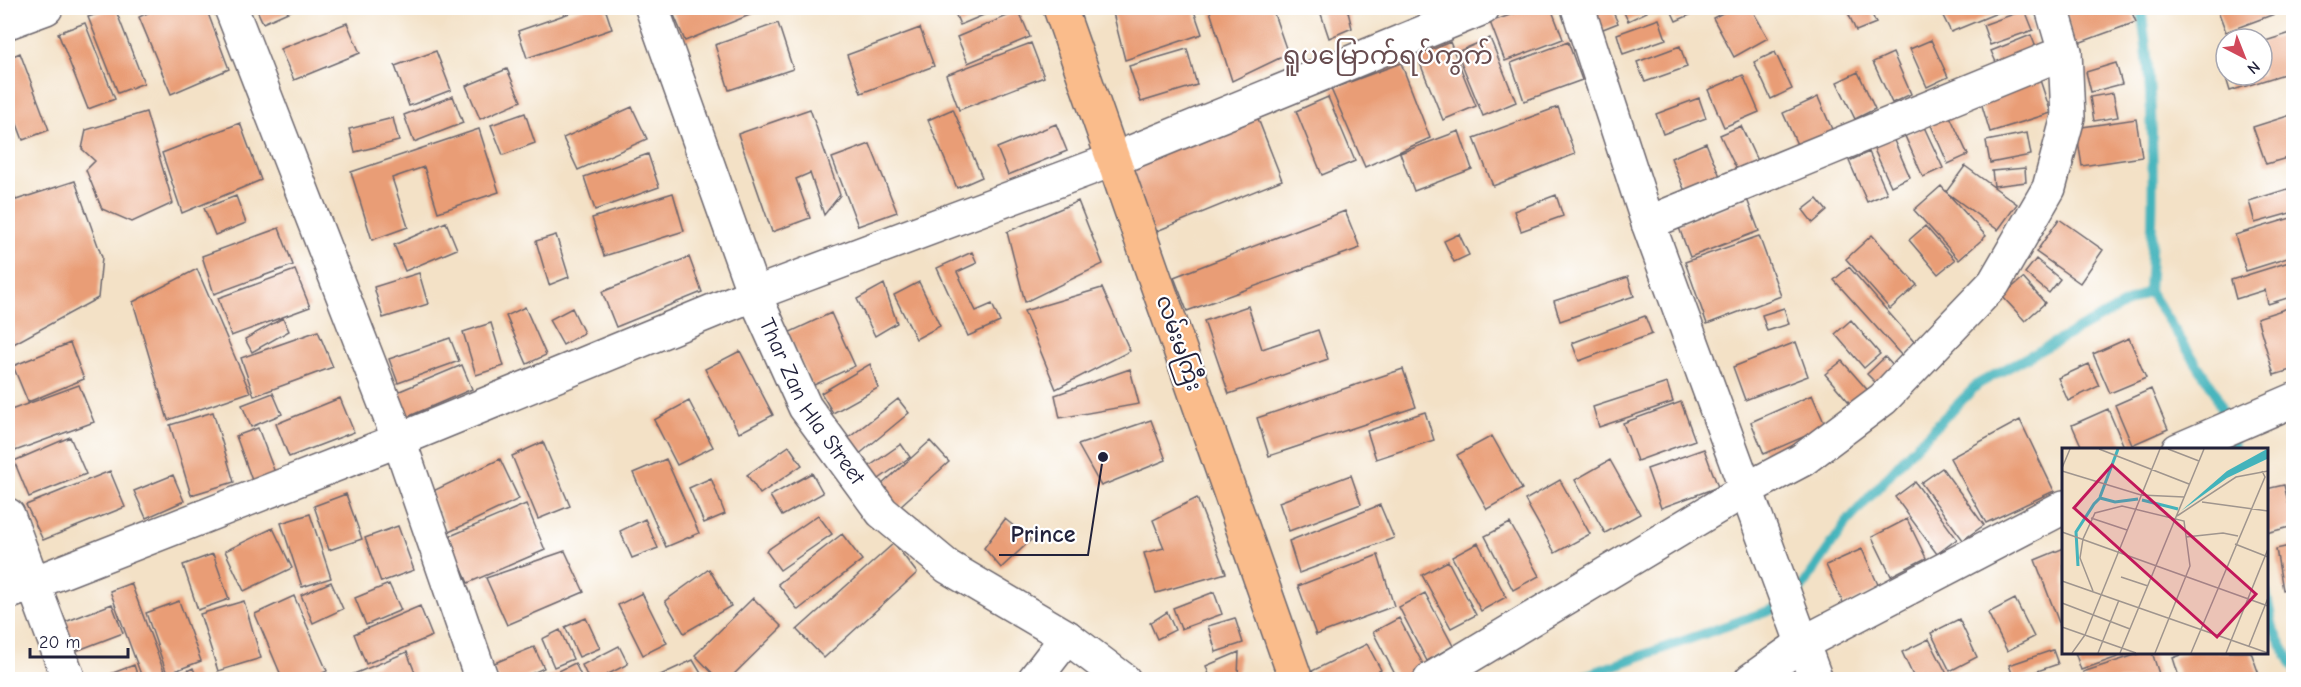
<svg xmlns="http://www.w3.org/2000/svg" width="2301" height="687" font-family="'Comic Neue','Noto Sans Myanmar',sans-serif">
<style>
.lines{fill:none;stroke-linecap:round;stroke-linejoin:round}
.stream{stroke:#43b3bb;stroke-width:10}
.building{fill:#e99d76}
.minor-casing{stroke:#6b656c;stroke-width:36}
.major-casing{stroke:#6b656c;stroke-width:36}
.minor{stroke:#fff;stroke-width:33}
.major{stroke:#fabc8b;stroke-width:33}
.labels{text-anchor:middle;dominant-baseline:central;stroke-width:4.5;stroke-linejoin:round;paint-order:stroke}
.street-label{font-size:22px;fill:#22223b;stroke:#fff}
.quarter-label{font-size:26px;fill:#684d50;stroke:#fff}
.inset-river{fill:none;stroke:#43b3bb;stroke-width:3}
.inset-road{fill:none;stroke:#9f958e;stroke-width:1.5}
.view{fill:#c2185b;fill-opacity:0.15;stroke:#c2185b;stroke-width:3}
.inset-edge{fill:none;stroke:#22223b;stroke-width:3}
.leader{fill:none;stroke:#22223b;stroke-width:2}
.callout-dot{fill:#22223b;stroke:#fff;stroke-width:2}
.callout-label{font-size:24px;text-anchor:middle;font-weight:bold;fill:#22223b;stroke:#fff;stroke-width:4.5;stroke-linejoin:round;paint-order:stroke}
</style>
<rect width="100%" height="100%" fill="#fff"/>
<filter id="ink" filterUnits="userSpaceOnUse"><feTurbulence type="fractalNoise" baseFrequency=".0167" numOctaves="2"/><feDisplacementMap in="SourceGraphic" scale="12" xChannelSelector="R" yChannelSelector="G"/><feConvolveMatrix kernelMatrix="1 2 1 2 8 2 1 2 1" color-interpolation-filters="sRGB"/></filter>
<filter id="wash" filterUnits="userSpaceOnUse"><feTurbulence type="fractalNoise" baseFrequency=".008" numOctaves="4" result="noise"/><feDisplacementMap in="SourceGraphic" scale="24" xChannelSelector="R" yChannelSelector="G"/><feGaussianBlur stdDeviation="1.35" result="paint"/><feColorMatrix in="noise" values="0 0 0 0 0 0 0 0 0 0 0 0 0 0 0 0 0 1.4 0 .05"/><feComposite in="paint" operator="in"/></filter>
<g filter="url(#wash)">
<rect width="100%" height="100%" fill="#f3e1c6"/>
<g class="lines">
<path class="stream" d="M2149,291l66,101 20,58
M2266,592l7,36 21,40
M1573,680l218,-77 56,-81 61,-68 70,-70 171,-93c6,-95 6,-189 -8,-283"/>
</g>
<g id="blocks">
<path class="building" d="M115,8l29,75 -26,10 -30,-76z
M158,8h48l23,61 -58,25 -32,-77z
M256,8h41l-34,15z
M439,8h22l-18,8z
M584,8h21l7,21 -85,29 -9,-27z
M671,8h90l1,2 -77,31z
M953,8h47l-40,17z
M1116,8h77l9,26 -77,26 -13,-51z
M1209,8h63l16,46 -56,27z
M1319,8h38l-9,4 4,16 -23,10z
M1530,8h21l12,31 -58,22 -15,-39z
M1587,8h24l7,15 -20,8z
M1622,8h23l2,4 -19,9z
M1670,8h36l-30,13z
M1732,8h19l17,30 -34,19 -21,-39z
M1846,8h23l7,15 -20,8z
M1939,8h70l-58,24z
M2065,8h65l6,14 -63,23z
M2217,8h58l2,5 -51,19z
M2025,10l8,20 -43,15 -7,-20z
M1019,11l11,26 -62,26 -11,-26z
M1659,19l7,20 -43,15 -6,-20z
M85,23l30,76 -27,10 -30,-76z
M347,23l13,30 -66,27 -14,-31z
M778,23l15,46 -64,21 -14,-45z
M920,28l14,38 -73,27 -14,-38z
M2294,32v39l-64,20 -11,-36 7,-2v22h36v-33z
M2031,35l8,20 -39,16 -9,-20z
M1490,38l26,64 -33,14 -26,-64z
M1931,40l17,37 -21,10 -17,-38z
M1450,42l26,64 -33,14 -26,-64z
M1568,42l14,38 -58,21 -13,-38z
M1031,43l13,34 -85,33 -13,-35z
M1680,46l7,21 -42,15 -8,-20z
M1187,49l10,36 -56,17 -12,-36z
M436,51l15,39 -42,16 -14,-40z
M1775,52l17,37 -21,10 -17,-37z
M20,53l29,77 -26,10 -15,-40v-42z
M1893,53l18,41 -19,9 -19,-41z
M1401,63l29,75 -65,29 -34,-78z
M2116,63l6,21 -31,8 -5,-20z
M507,69l14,32 -41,18 -14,-33z
M1858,72l17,37 -20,10 -18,-37z
M1743,75l16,37 -35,15 -16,-37z
M2040,80l11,33 -61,19 -10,-33z
M2113,93l5,24 -24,4 -4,-24z
M453,96l10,27 -49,19 -10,-27z
M1328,97l27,64 -33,14 -26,-64z
M1818,97l16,37 -35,15 -16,-36z
M1699,98l7,20 -43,16 -7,-20z
M632,107l15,32 -69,31 -15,-32z
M1558,107l17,47 -82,32 -19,-48z
M810,109l30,86 -16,20 -14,-42 -14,6 14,39 -38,14 -34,-98z
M953,109l29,68 -25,11 -29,-68z
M1255,111l27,69 -130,53 -28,-71z
M146,112l27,91 -41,19 -30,-13 -16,-39 9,-9 -13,-12 4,-19z
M525,113l10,30 -32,12 -12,-30z
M1949,114l19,41 -20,9 -18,-41z
M2294,114v42l-28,8 -13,-37z
M393,118l6,23 -44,11 -6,-23z
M2136,119l6,38 -60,9 -6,-38z
M240,123l21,57 -79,33 -20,-60z
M1056,124l11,27 -59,24 -11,-27z
M1741,126l17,37 -20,9 -18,-37z
M1924,127l19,41 -20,9 -18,-41z
M479,129l20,63 -61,20 -14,-45 -32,11 16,49 -36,13 -21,-68z
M1459,131l13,38 -58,22 -14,-38z
M2027,133l4,22 -41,8 -4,-22z
M1892,136l18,41 -19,9 -19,-41z
M1706,143l16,38 -35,15 -16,-38z
M870,144l27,68 -39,14 -26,-68z
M1869,152l18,41 -20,9 -18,-41z
M648,154l11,33 -64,23 -11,-33z
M1965,166l52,38 -19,26 -52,-38z
M2025,168l1,14 -32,4 -2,-15z
M75,181l27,76 -4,41 -90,49v-163l8,16z
M1941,186l45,50 -27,24 -45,-50z
M2294,187v25l-39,11 -6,-22z
M673,193l11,38 -80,25 -12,-38z
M1556,195l7,21 -42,15 -7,-20z
M236,196l10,27 -31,12 -11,-27z
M1747,199l12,32 -69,26 -12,-32z
M1817,199l10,12 -14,12 -10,-13z
M1078,201l25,63 -78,38 -18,-70z
M1345,211l15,37 -173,63 -13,-34z
M2294,217v39l-48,15 -11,-36z
M2059,219l44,31 -23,33 -44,-31z
M446,222l11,27 -52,22 -11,-26z
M1925,226l30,34 -17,14 -29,-34z
M279,228l14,37 -79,29 -12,-38z
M1459,234l10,21 -15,7 -10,-21z
M556,235l13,42 -20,8 -13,-44z
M1872,235l45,50 -27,24 -44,-50z
M1759,236l22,60 -74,28 -22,-62z
M972,252l5,11 -20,9 19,39 16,-7 8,18 -32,14 -31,-68z
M689,257l13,35 -86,35 -14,-35z
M2036,259l24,20 -11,14 -24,-20z
M2289,262l5,17v17l-26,8 -3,-14 -29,9 -5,-19z
M1849,267l67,77 -14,12 -68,-76z
M197,269l53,123 -82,28 -35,-118z
M295,270l15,37 -79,29 -13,-38z
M419,273l9,31 -45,14 -9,-31z
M1628,277l6,19 -74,25 -6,-20z
M2023,278l22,25 -20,18 -23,-25z
M919,282l21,44 -24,13 -22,-44z
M884,284l13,39 -22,13 -18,-37z
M1102,288l28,63 -74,38 -32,-78z
M1248,306l14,43 56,-19 10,29 -99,35 -25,-73z
M2294,306v63l-20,6 -17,-57z
M525,307l21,48 -19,9 -21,-48z
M572,308l12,25 -21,12 -14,-25z
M1784,308l5,16 -22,7 -5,-16z
M831,313l24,53 -43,20 -24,-53z
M1645,316l7,18 -73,27 -7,-18z
M283,318l6,13 -37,21 -7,-13z
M1851,320l29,34 -16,14 -29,-34z
M491,323l13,43 -28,9 -13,-43z
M318,331l15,36 -79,29 -13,-38z
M450,338l9,23 -61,22 -9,-24z
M2129,338l17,40 -36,15 -17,-39z
M1796,342l12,34 -63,24 -12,-33z
M70,343l14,36 -56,23 -15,-36z
M740,351l33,64 -34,18 -34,-64z
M1885,357l11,12 -18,16 -11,-11z
M1842,361l29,33 -17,14 -29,-34z
M870,364l8,24 -45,25 -12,-20z
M2089,364l10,22 -31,15 -10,-23z
M462,365l10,24 -67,29 -10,-25z
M1130,369l9,35 -79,14 -5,-23z
M1403,369l13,38 -147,49 -12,-38z
M1667,383l6,19 -74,25 -6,-20z
M79,385l15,37 -79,29 -7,-23v-17z
M2151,389l17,40 -36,16 -17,-40z
M273,393l9,21 -31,13 -9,-22z
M1812,395l14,32 -62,27 -13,-32z
M340,398l14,34 -65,25 -13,-33z
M898,399l11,14 -52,43 -11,-16z
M689,401l24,46 -36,18 -23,-45z
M1681,402l14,38 -58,21 -14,-38z
M2108,409l17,40 -42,1 -11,-25z
M213,412l21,70 -43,13 -21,-70z
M1425,412l9,28 -58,19 -9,-28z
M1151,420l15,40 -65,26 -23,-41z
M2020,420l34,71 -68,32 -36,-65z
M258,428l19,50 -23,8 -18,-50z
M1492,436l30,53 -35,20 -30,-54z
M70,437l16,37 -57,23 -15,-36z
M930,441l19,21 -50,45 -19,-21z
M543,442l27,64 -32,13 -26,-63z
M901,444l9,13 -34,24 -9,-13z
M789,446l13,19 -42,29 -13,-19z
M1704,449l14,38 -57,21 -14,-39z
M500,459l19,40 -70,33 -18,-40z
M666,459l33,74 -33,14 -33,-74z
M1610,460l30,54 -35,19 -30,-53z
M1942,468l42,57 -21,15 -42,-57z
M110,471l15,36 -82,33 -17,-35z
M812,473l11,20 -41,23 -12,-20z
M173,475l11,26 -38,17 -12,-27z
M1351,475l10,29 -72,27 -10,-29z
M711,478l14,36 -21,9 -15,-35z
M1560,480l30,54 -35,19 -30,-53z
M1915,482l42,57 -20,15 -42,-57z
M2284,485l10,41 -28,7v-44z
M346,494l16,45 -33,11 -15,-44z
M1197,498l29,75 -70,20 -12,-40 20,-5 -11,-28z
M526,504l19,46 -77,33 -20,-46z
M1380,505l14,33 -95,35 -10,-32z
M310,514l21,64 -29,9 -21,-64z
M818,515l14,19 -52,36 -14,-19z
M645,519l13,29 -26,10 -12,-27z
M1005,519l26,21 -30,28 -17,-20z
M1907,519l19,39 -35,18 -19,-39z
M1510,523l29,53 -26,14 -28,-54z
M398,526l16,44 -33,12 -16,-44z
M273,528l19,40 -48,23 -19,-40z
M842,534l20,26 -64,50 -20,-26z
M894,543l23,30 -93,85 -27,-28z
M1478,543l28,54 -25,14 -29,-54z
M2294,545v43l-11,2 -7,-41z
M2064,548v79l-3,1 -26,-68z
M1862,549l18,40 -36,16 -18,-40z
M565,551l19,41 -77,33 -21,-47z
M213,554l16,45 -31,11 -15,-45z
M1378,555l16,51 -78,29 -18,-49z
M1448,561l28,54 -25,13 -29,-53z
M709,569l22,37 -47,27 -19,-32z
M331,582l12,27 -30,14 -12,-28z
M131,583l35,94 -6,3h-17l-33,-89z
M389,584l12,26 -35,15 -11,-27z
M1214,592l8,22 -41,15 -8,-21z
M642,593l25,50 -24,12 -25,-50z
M1425,593l28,53 -26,15 -28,-54z
M294,596l33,75 -19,9h-25l-28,-66z
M753,598l29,29 -54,53h-9l-24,-25z
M2015,599l19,38 -27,14 -19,-38z
M179,601l22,60 -34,13 -21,-61z
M244,601l17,57 -43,13 -18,-57z
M112,604l11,29 -47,18 -11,-29z
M420,606l12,30 -66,28 -12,-30z
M1167,612l8,18 -18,9 -7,-16z
M586,618l14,30 -21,9 -14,-30z
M1235,618l8,25 -27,9 -8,-26z
M1399,618l28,54 -14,8h-15l-25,-48z
M1959,619l18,38 -27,14 -19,-38z
M560,630l13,29 -19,8 -12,-28z
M1929,639l19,37 -6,4h-27l-13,-28z
M1367,644l14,26 -20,10h-44l-5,-9z
M619,646l9,18 -31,16h-8l-7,-15z
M534,647l10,21 -26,12h-19l-7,-16z
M2053,650l5,14 -44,15 -5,-14z
M407,652l8,21 -14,7h-51l-1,-4z
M1239,652l-1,25 -27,3 -5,-14z
M2075,652h54v1l-48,17z
M2144,652h8l7,22 -18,6h-55l-3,-8z
M2189,652h62l10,28h-81l-7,-22z
M693,660l12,20 -51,-2z
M575,663l8,17h-42z
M134,665l5,15h-42v-1z
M193,668l5,12h-30z"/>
</g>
</g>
<g filter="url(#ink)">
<use href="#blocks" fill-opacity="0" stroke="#6b656c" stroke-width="1.5"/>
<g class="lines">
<g class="minor-casing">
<g id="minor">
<path d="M231,8l168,432 83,240"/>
<path id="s1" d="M652,8l102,286 51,113 77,105 66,55 119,70 57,43"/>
<path d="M1578,8l70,215 168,457"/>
<path d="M8,22l38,-14"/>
<path d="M1648,223l417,-171"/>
<path d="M2178,450l116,-50"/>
<path d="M8,515l61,165"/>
<path d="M8,593l391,-153 355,-146 361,-135 368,-151"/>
<path d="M1034,680l33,-43"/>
<path d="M1430,680l315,-190 57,-30 81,-61 111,-116 55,-95 19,-71 -3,-65 -13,-44"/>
<path d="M1751,680l52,-37 261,-136"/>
</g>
</g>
<g class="major-casing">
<path id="major" d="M1060,8l236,672"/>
</g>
<use href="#minor" class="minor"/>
<use href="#major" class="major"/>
</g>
</g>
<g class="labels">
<g class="street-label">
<text transform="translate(1179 343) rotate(71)">လမ်းမကြီး</text>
<text stroke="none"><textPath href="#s1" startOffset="426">Thar Zan Hla Street</textPath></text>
</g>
<g class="quarter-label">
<text x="1388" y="56">ရူပမြောက်ရပ်ကွက်</text>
</g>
</g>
<g transform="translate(2062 448)">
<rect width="206" height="206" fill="#f3e1c6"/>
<path d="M205,1v10l-40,19 -46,33 46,-40z" fill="#43b3bb"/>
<path class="inset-river" d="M38,49l18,-48M80,52l36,9M16,118l-2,-34 18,-28 6,-6 15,4 23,-3"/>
<path class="inset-road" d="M37,1l90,35M106,1l31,12M0,20l8,-19M0,23l79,24 43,2M140,54l66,9M115,68l59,-39 32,-6M29,70l36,12M0,84l206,74M124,89l37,-4 15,3M173,96l33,13M59,129l27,9M0,133l206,72M31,143l-13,-33 3,-19 12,-26 27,-7 62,15 6,45 -35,87M0,155l68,26M0,179l74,26M187,198l19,-48M10,205l13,-18 75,-186M36,205l21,-53M58,205l84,-204M129,205l74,-176 -3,-6M164,205l42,-104"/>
<path class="view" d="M50,17l144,129 -39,43 -143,-129z"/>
<rect width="206" height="206" class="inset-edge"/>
</g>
<path class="leader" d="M1103 457L1088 555H999"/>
<circle class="callout-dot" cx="1103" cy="457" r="6"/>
<g class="callout-label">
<text x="1043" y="542">Prince</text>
</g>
<rect width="2301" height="687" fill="none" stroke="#fff" stroke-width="30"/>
<g transform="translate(2244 57) rotate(138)"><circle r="28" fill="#ffffff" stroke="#a7a7b1" stroke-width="1.5"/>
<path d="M0-4.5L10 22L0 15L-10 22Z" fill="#d1495b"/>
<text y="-9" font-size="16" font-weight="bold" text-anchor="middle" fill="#22223b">N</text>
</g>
<path d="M30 648v9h98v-9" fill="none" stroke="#22223b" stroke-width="3"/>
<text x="39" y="648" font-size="18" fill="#22223b" stroke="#ffffff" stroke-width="4.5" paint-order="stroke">20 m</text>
</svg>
